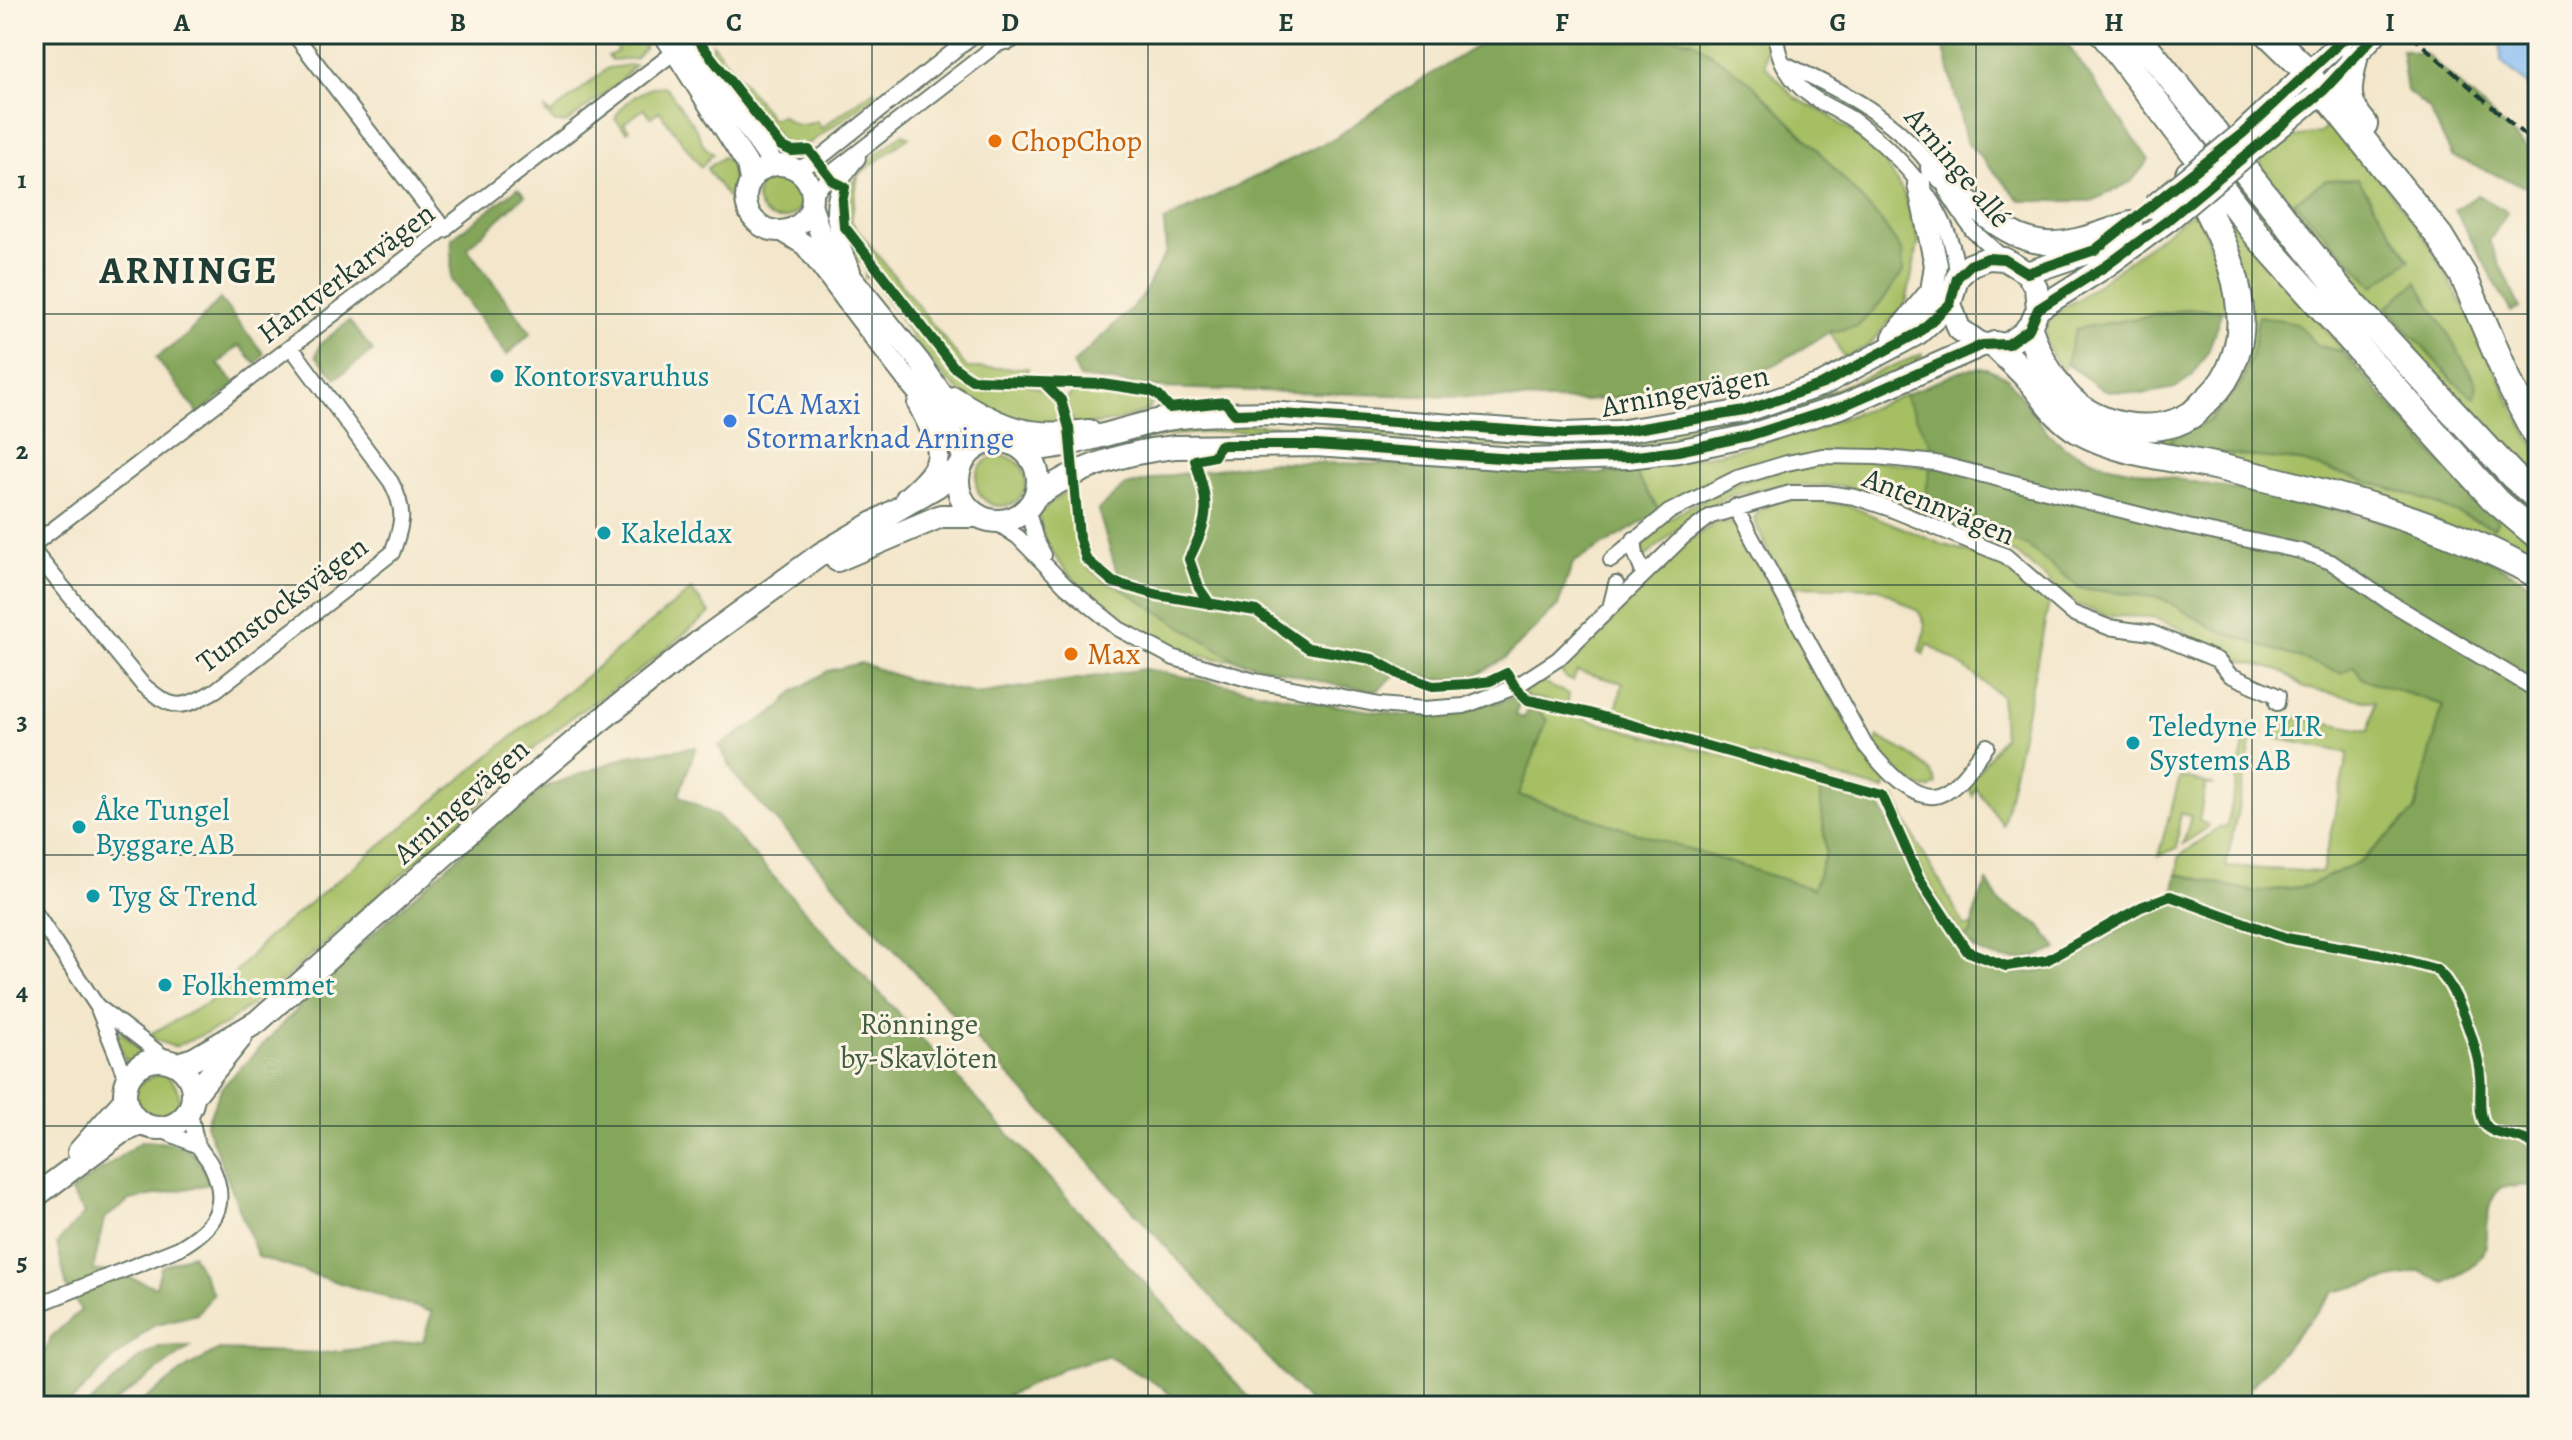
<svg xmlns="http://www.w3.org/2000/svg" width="2572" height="1440" font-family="Alegreya,serif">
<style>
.green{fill:#a6bf64;stroke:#627e4c;stroke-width:2}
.forest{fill:#84a65a;stroke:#527247;stroke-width:2}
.water{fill:#83bbf3;stroke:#517c94;stroke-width:2}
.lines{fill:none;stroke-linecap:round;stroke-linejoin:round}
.street-casing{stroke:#697868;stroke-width:18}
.secondary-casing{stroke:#697868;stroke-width:24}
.primary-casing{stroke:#697868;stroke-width:26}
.highway-casing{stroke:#697868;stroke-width:30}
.street{stroke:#fff;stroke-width:14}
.secondary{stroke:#fff;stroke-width:20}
.primary{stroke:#fff;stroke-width:22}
.highway{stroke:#fff;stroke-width:26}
.rail{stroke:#1f3d34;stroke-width:4;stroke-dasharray:12 6;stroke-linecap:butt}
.primary-bridge-casing{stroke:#697868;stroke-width:26;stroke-linecap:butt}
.primary-bridge{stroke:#fff;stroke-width:22}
.cycleway-casing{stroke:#fcf5e5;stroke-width:15}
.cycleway{stroke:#1b5e20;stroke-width:10}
.grid{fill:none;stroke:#1f3d34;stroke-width:2;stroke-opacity:0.55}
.food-dot{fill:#e8710a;stroke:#fcf5e5;stroke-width:3}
.culture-dot{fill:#0f9aa8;stroke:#fcf5e5;stroke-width:3}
.shop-dot{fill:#3f7fe0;stroke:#fcf5e5;stroke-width:3}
.labels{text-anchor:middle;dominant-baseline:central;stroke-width:6;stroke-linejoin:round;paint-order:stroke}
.food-label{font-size:30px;fill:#c56008;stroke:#fcf5e5;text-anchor:start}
.street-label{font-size:30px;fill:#1f3d34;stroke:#fcf5e5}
.culture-label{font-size:30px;fill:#0d838f;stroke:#fcf5e5;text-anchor:start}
.shop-label{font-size:30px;fill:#366cbe;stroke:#fcf5e5;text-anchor:start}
.park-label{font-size:30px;fill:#415e40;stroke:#fcf5e5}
.district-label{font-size:38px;font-weight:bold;letter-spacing:2px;fill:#1f3d34;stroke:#fcf5e5}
.neatline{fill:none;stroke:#1f3d34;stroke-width:3}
.grid-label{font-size:26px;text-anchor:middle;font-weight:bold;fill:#1f3d34}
</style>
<rect width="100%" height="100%" fill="#fcf5e5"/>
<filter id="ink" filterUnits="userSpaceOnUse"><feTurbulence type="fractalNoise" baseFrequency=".0125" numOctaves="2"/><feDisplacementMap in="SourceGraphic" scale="16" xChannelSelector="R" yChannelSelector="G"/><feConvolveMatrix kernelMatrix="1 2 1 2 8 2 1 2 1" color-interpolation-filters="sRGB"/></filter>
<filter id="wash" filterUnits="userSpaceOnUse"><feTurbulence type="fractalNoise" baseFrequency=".006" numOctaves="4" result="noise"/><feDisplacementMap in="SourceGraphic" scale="32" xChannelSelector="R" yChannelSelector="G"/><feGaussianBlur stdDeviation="1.8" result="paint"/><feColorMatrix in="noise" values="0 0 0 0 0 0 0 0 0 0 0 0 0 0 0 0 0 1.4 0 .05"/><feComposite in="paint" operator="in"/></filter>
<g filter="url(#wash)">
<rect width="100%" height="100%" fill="#f3e6ca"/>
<path class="green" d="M609,34h37l-1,13 -10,12 -23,1 -4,-4 10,-5z
M1652,34h115l-2,31 30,33 32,16 52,38 25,42 15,46 -13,63 -38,43 -24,12 -14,-26 28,-6 45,-54 -1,-21 -21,-30 -188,-180z
M712,43l60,76 9,-4c13,12 21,12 36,6l4,7 53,-38 2,6 -68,48h-24l-73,-94z
M630,65h5l-19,20 -50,38h-11l-10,-11v-3l6,5 57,-46z
M662,86l5,2 29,41 8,17 9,8 -12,13 -42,-56 -8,6 -7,-8 -20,14 5,7 -2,2 -12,-13c6,-16 30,-32 47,-33z
M2334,121l73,92 23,33 52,93 31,69 25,45v28l-159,-163 -98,-115 -22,-43 27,-22 34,-5z
M903,134l6,3 -51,38 -7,46 116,147h61v17c26,5 31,21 39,44l-28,1 -69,-29 -24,-22 -32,-38 -42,-66 -7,3 2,-9 -5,-9 -4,3 -14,-20 -3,-14 10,-8c-20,-36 28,-70 52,-87z
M723,157c18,11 16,31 10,48l-26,-36z
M757 196a23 23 0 1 1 46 0a23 23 0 1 1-46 0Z
M2237,178l301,330v9c-111,-103 -211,-217 -307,-335z
M2217,196l127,156 -26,-6 -22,-23 -38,-7 -4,29 -11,36 -34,40 -39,20 8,8 120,12 117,35 79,31 4,-7 -49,-47 -56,-65 51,51 94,86v19l-323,-104 -81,-21 97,-52 -4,-152z
M2195,210l30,69 4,32 -40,-2 -113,20 -13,45 -17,-30v-14l6,-16 29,-17z
M1922,354l2,8c-101,42 -208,81 -320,87 -138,7 -278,-29 -417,-15 -31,3 -65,8 -94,20l-3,-9 78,-15 55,-6 105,3 197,14 279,-39z
M1078,386l69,9 11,7 -7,2 -2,6 -32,11 -42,6 -10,-26z
M1904,395l30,55 -2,8 -102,-7 -170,61 -27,-43c94,-14 183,-38 271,-74z
M976 481a25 25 0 1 1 50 0a25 25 0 1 1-50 0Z
M1856,459l74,8 23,61 72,16 55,44 81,10 58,33 135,35 9,13 80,26 -28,106 -54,50 -53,25 -53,6 -78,-18 2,-16 4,-5 36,-25 8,-1 21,-103 14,4 -1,8 -8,-1 -27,132 96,5 26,-119 -73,-15 2,-14 17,-2 3,-5 72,14 6,-29 -71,-14 -20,-16 -77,-21 -27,-23 -29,-11 -44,-1 -31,-12 -59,-50 -118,-51 -57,-17h-64l-48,10 -35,18 -53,46 2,-23c40,-34 117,-66 169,-75 14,-3 29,-2 43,-3z
M1066,490l7,23 6,39 11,17 16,13 42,16 40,32 48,30c-26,-1 -49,-5 -73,-16 -39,-19 -128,-83 -123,-131z
M1802,499l48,7 91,38 53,16 17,10 38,33 -46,222 -27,-37 -3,8 -6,-11c16,-16 22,-31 36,-48l-2,-41 -37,-29 -36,-23 -4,11 -4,-4 5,-19v-8l-6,-12 -40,-24 -83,-2v11l-7,-1 -5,-5 -30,-72c7,-18 30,-17 48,-20z
M1717,522h11l8,4 123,221 29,32 -4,11 -270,-73 9,-34 -46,-12 -4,10 -7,-2 -5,-8 5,-7 115,-117z
M691,590l19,23 -76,62 -62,42 -34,28 -77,77 -179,159 -57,44 -51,22 -28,-11 62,-33 58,-64z
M1540,682l29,12 -2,12 -41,-10 -3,-4z
M1532,705l287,76 7,72 -13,36 -295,-94 29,-74z
M1878,737c21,11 50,23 59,47l-8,5 -24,-7 -31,-33z
M2180,777l34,8 -8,-1 -7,37 9,4 -1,3 -24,16 8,-28 -11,-3 -3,35 -19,8z
M1896,798c17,45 47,84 68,128h7l1,6 -7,6c-32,-41 -55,-87 -76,-135l1,-4z
M107,1022l41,32 -21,9z
M162,1072c47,34 -15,70 -28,32 -2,-5 -5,-13 1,-17 7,-6 19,-10 27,-15z"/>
<path class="forest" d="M1496,34h156l41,7 56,40 65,65 67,75 21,30 1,21 -19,27 -26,27 -28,6 -86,51 -158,18 -425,-13 -81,-10 -7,-14 67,-64 26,-48 -2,-31 171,-83 54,-38z
M1911,34h149l89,126 -18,22 -39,19h-71l-55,-60 -23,-97z
M2401,50l26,5 111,103v27l-5,5 -81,-34 -23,-47 -22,-18z
M2358,179l52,81 -36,26 -80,-84 32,-22z
M518,188l7,7 -58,53 64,85 -24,22 -56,-75 1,-42z
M2478,195l30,17 -19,29 31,67 -9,4 -56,-102z
M2417,282l60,102 -2,14 -22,-17 -66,-74z
M220,299l44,55 -8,10 -17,-19 -21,19 18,20 -37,30 -43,-56 30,-22z
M2189,309l33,1 -14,42 -16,24 -17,12 -34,6 -38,-4 -37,-27 10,-34z
M2258,316l38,7 22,23 26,6 105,121 49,47 -4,8 -79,-32 -117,-35 -121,-12 -8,-9 40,-19 34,-39 11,-37z
M349,321l24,30 -37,27 -20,-22 4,-12z
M1987,368l20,9 39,54 21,18 38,15 77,16 114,20 102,25 87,32 53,31v599l-1,-2 -36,2c-23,24 -7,52 -20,70 -9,12 -23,18 -36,26l-25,-12 -86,21 -85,97 5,17h-942l-575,-628 -18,-32 59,-37 15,-17 35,-21 33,-8 48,17 68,14 168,-25 173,34 89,13 56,-2 12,-12 23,1 18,-7 4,7 -5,12 8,3 9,-13 15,15 -28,75 294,94 13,-36 -7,-72 51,14 9,7c18,45 54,129 93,158 28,20 70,14 100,0 35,-17 62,-49 100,-59l5,-27 78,18 53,-6 53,-25 54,-50 28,-106 -80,-26 -9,-13 -12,7 -123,-42 -58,-33 -81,-10 -55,-44 -72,-16 -30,-21 11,-57 -30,-55 62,-26z
M1268,462l159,3 171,9 35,-5 27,43 -87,51 -15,43 -53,52 -32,19 -40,3 -30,-12 -26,23 -42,-6 -99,-25 -114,-71 -24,-79 25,-23 42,-11z
M696,747l-17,48 41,23 537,588h-90l7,-8 -12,-11 -55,-31 -44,12 -76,38h-851l52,-39 31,-17 104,3 100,-12 9,-29 -174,-55 -52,-133 16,-37 53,-55 97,-98 157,-141 100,-37z
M1987,882l13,21 40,22 17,24c-8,3 -17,7 -26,9 -21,5 -55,0 -66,-20l7,-6 4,-26z
M142,1141c40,2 53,3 67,43l-79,16 -26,19 -11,51 24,3 39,14 5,-20 31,-13 21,40 -16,20 -44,11 -46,40 -40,41h-21l-12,-10v-25l18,-35 29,-26 -14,-22 -10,-45 28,-30 -15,-21z
M191,1346l-82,60h-22l53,-49 19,-10z"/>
<path class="water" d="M2500,34h38v60l-37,-32z"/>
</g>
<g filter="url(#ink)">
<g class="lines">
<g class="street-casing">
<path id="street" d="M294,34l151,196
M993,34l6,6 10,2 14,-8
M1777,34c-2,19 10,41 24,54 14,14 35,21 52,32 50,37 102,93 104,158
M1785,64c56,26 114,55 150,108
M797,169l19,-8 159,-127
M1946,190l26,40 32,29
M813,195l22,-25 161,-125 8,-3
M853,271c-20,-45 -32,-71 5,-113
M1735,507l130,238c16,19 51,65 80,47 17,-10 30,-31 42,-46
M1027,509l9,31 8,15
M994,521l24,16 48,49 53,43 55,29 77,22 129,25 44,4 40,-3 51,-19 43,-28 125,-122 28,-21 79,-23h37l28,4 33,11 118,48 66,57 36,14 44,6 65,27 13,15 48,21 -1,7
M1634,539l2,16 8,20
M34,544l647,-497
M34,552l108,132c31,27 39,26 74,6l176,-137c11,-30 14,-43 -1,-71l-100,-135
M1611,560l58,-48 68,-34 50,-15 35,-7 55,1 59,6 252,64 112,24 31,11 55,38 152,91
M1610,608l6,-24
M34,911l63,95 30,75
M97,1006l71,54
M159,1129l39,17
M34,1306l145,-58c35,-20 52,-42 32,-83 -4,-8 -11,-14 -14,-22 -3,-10 -5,-21 -7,-31"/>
</g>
<g class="secondary-casing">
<path id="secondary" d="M664,34l83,130 3,16
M683,34l91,131
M2308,72l41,-38
M2323,91l53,-57
M746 198a33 33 0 1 1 66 0a33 33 0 1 1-66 0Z
M812,207l8,26 11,19 88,109 29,42 22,22 26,15
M784,232l21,13c34,44 67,90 102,134 21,27 45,48 57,80
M954,397c50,32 76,41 135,33
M906,498c45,-39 36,-46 12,-94"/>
</g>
<g class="primary-casing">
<path id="primary" d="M2243,133l65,-61 15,19 -67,55
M1932,168c32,28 68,71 114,75 27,2 59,-12 85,-20
M2027,273l68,-23 22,-16
M1950,304l9,25 23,16
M2038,309l68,-43 62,-46
M1894,337l38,-46 4,-26 -17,-81
M958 481a40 40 0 1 1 80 0a40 40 0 1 1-80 0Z
M1024,450c46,-2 89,-19 133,-29 35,-8 75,-7 111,-8l297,21 53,-2 49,-8 77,-13 79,-27 95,-51 32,-29 7,-26 13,-13 18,-7 16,1 23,14 9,15 2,21 -9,20 -21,15 -26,1 -139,61 -95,30 -70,15 -50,6 -100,3 -212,-15 -141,2c-51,5 -97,20 -139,49
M837,560l104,-44h38
M125 1094a34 34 0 1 1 68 0a34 34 0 1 1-68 0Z
M178,1064l16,-5 63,-37 267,-238 73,-61 101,-80 123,-89 116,-68 24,-20
M194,1095l47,-58
M79,1152l46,-52
M34,1197l86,-64 20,-9"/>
</g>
<g class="highway-casing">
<path id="highway" d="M2104,34l154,202 236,263 44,37
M2136,34l206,258 170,183 26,23
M2269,34l39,38
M2354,59c-6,28 -11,41 10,65
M2323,91l117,146 23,38 49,114 26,50
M2029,329c7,22 20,46 35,64 28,34 90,46 127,22 7,-5 12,-12 18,-17 24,-22 34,-56 31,-88 -3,-49 -30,-93 -51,-136
M1995,345c13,12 27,25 39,39 14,18 25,35 46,47 46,25 98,26 147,38 108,25 214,52 311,106"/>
</g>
<use href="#street" class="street"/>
<use href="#secondary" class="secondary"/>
<use href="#primary" class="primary"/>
<use href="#highway" class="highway"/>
<path class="rail" d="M2410,34l128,113"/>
<g class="primary-bridge-casing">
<path id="primary-bridge" d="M2153,207l90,-74
M2168,220l88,-74"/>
</g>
<use href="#primary-bridge" class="primary-bridge"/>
<g class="cycleway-casing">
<path id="cycleway" d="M693,34l88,112 11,5 17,-1 24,31 12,6 -3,15 2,24 110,141 18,13 131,4 47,7 9,5 10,12 56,-6 10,12 33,-1 297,21 53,-2 126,-21 79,-27 95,-51 32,-29 7,-26 13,-13 18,-7 16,1 23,14 68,-23 148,-117 106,-99
M1045,384l16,16 8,28 10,109 7,22 27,23 45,13 98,16 52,37 64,11 29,16 32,11 36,-2 21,-3 17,-8 8,14 13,13 61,13 293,82 37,83 48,73 39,15 41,-6 94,-53 29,-11 116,42 93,16 56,15c21,13 43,81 45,106 2,13 -3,37 5,49 9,15 39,7 53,26
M1210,604l-11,-16 -10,-29c22,-45 20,-53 6,-99l19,-4 6,-11h96l212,15 100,-3 50,-6 70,-15 95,-30 139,-61 26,-1 21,-15 9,-20 68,-43 62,-46 155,-129 53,-57"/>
</g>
<use href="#cycleway" class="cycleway"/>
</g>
</g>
<path class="grid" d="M320,34v1372M596,34v1372M872,34v1372M1148,34v1372M1424,34v1372M1700,34v1372M1976,34v1372M2252,34v1372M34,314h2504M34,585h2504M34,855h2504M34,1126h2504"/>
<g class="food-dot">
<circle cx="995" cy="141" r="8"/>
<circle cx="1071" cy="654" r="8"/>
</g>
<g class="culture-dot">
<circle cx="497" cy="376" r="8"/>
<circle cx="604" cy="533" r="8"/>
<circle cx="2133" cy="743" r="8"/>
<circle cx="79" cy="827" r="8"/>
<circle cx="93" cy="896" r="8"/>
<circle cx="165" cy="985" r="8"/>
</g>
<circle class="shop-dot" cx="730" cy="421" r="8"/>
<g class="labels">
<g class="food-label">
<text x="1011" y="141">ChopChop</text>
<text x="1087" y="654">Max</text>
</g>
<g class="street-label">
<text transform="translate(1958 167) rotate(50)">Arninge allé</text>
<text transform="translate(346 273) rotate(-37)">Hantverkarvägen</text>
<text transform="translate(1685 391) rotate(-11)">Arningevägen</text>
<text transform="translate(1939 506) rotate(22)">Antennvägen</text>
<text transform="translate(282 604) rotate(-37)">Tumstocksvägen</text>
<text transform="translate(461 801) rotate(-42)">Arningevägen</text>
</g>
<g class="culture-label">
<text x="513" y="376">Kontorsvaruhus</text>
<text x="620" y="533">Kakeldax</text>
<text x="2149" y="726">Teledyne FLIR<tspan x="2149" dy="34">Systems AB</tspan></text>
<text x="95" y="810">Åke Tungel<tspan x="95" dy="34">Byggare AB</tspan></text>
<text x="109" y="896">Tyg &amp; Trend</text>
<text x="181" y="985">Folkhemmet</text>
</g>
<g class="shop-label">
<text x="746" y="404">ICA Maxi<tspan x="746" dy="34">Stormarknad Arninge</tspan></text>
</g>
<g class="park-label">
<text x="919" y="1024">Rönninge<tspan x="919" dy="34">by-Skavlöten</tspan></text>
</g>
<g class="district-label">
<text x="189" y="270">ARNINGE</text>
</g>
</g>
<rect width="2572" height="1440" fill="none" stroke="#fcf5e5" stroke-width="88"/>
<rect x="44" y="44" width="2484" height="1352" class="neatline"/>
<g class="grid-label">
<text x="182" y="31">A</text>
<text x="458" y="31">B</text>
<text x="734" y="31">C</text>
<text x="1010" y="31">D</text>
<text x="1286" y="31">E</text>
<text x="1562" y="31">F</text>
<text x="1838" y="31">G</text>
<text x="2114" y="31">H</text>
<text x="2390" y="31">I</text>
<text x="22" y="188">1</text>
<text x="22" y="459">2</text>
<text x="22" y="729">3</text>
<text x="22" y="1000">4</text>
<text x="22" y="1270">5</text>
</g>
</svg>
